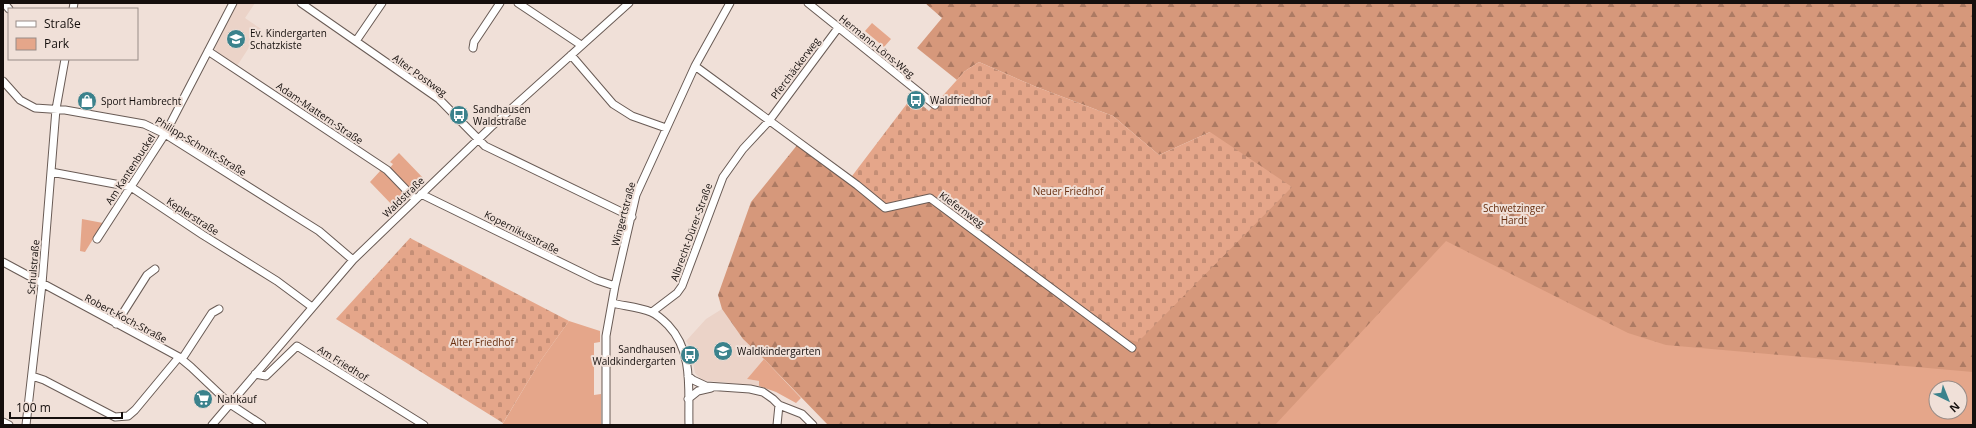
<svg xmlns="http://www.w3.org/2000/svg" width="1976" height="428" font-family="'Open Sans',sans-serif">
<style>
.built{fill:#ebd3c8}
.forest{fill:url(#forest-firs);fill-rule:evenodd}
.cemetery{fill:url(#cemetery-stones)}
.park{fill:#e5a68a;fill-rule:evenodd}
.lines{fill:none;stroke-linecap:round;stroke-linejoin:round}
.minor-casing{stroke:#695b55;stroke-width:9}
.minor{stroke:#fff;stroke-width:7}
.labels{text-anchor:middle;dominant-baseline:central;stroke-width:4;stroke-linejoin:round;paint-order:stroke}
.poi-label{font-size:10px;fill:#150f0d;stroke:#f0e0d8;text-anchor:start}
.street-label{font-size:10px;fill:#150f0d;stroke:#f0e0d8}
.park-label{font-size:10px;fill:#682f10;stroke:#f0e0d8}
</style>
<defs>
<pattern id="forest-firs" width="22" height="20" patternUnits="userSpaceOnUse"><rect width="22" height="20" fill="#d6987b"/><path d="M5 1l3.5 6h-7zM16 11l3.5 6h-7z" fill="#ac7a63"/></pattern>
<pattern id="cemetery-stones" width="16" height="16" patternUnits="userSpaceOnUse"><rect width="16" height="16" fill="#e5a68a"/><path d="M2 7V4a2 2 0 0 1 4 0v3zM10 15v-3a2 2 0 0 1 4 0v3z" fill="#c48e76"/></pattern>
</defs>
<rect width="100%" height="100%" fill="#f0e0d8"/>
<path class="built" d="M237,3h18l-10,15 16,11 -24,37 -21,-14 -1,-4z
M722,309l21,30 21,20 -17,20 12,2v5l-57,-6 -7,-7 -5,-26 -4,-6 20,-22z"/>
<path class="forest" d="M925,3h1048v422h-1145l-64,-66 -21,-20 -21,-30 -4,-14 33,-93 47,-58 77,55 55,-2 192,141 88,-206 -51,23 -46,-39 -79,-30 -55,-24 -14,9 -8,9 -40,-32 25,-30zM1936,388h24v24h-24z"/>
<path class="cemetery" d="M979,62l55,24 79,30 46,39 51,-23 82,55 -154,155 -16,-4 -192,-141 -44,11 -37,-28 63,-83 17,14 36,-40z
M410,238l159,83 -30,42 -36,60 -167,-104z"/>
<path class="park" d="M872,23l19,16 -7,8 -19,-16z
M399,153l26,27 -10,9 -4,1 -21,-22 3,-4 -3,-2z
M381,170l25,25 -2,4 -9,9 -25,-26z
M82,219l21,4 -18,29 -5,-1z
M1446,241l182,92 38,12 307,27v53h-698zM1936,388h24v24h-24z
M569,321l31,10v11l-6,1v52l7,-1v31h-99l37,-62z
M764,359l37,39 -5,5 -20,-11 -17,-6v-5l-12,-2z"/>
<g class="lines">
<g class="minor-casing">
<path id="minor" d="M4,3l5,6
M301,3l138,96 46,47 147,71
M518,3l63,42
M808,3l127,102
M73,9l1,-6
M356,41l26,-38
M473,48l1,-6 26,-39
M208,51l179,119 28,29
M571,55l42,49 19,12 34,12
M695,66l162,119 28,23 45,-10 202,150
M3,81l17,19 15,8 30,2 79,14 21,10 154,97 34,29
M51,172l80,15 72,48 74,46 35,26
M421,194l176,86 18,6
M97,239l68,-105 68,-131
M3,262l176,95 12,10 39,37 32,21
M612,303c12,3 27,4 39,9 7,3 12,8 17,13 26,27 20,66 21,100
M652,312l25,-19 5,-7 41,-109 20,-28 26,-28 69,-93
M116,324l31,-49 8,-6
M182,359l30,-46 7,-4
M255,374l11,2 31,-30 127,79
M32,376l12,4 71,37 13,-1 7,-6 44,-53
M688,376l5,4 13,6 44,3 13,3 10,7 6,6 23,9 11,11
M688,399l10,-8 13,-3
M3,422l6,3
M26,425l16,-141 14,-175 9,-50
M212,425l141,-165 138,-133 138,-124
M606,425v-89l9,-50 21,-91 59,-129 35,-63
M777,425l2,-20"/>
</g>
<use href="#minor" class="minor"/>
</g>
<defs>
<g id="school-disc" transform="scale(1)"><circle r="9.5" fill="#3b828c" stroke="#f0e0d8"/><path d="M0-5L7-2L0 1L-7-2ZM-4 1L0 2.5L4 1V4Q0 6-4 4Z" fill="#fff"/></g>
<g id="bus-disc" transform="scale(1)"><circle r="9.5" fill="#3b828c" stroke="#f0e0d8"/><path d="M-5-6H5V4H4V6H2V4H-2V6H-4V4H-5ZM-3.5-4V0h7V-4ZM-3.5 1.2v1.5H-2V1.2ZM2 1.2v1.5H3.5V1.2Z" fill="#fff"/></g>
<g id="shop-disc" transform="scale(1)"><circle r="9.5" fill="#3b828c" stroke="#f0e0d8"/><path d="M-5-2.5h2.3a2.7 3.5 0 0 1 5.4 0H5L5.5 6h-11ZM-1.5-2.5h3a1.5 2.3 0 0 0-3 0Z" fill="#fff"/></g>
<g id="supermarket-disc" transform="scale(1)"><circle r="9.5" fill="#3b828c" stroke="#f0e0d8"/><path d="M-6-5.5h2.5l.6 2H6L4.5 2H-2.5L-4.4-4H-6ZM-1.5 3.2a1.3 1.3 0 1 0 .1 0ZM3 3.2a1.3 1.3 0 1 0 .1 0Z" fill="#fff"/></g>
</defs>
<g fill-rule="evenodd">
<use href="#school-disc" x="236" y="39"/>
<use href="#bus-disc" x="916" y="100"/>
<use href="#shop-disc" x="87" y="101"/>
<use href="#bus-disc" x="459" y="115"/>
<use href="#school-disc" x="723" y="351"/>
<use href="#bus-disc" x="690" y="355"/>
<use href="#supermarket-disc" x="203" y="399"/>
</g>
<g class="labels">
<g class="poi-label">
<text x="250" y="33">Ev. Kindergarten<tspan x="250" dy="12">Schatzkiste</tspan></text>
<text x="930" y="100">Waldfriedhof</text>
<text x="101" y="101">Sport Hambrecht</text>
<text x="473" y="109">Sandhausen<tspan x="473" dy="12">Waldstraße</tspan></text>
<text x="676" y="349" text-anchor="end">Sandhausen<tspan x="676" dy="12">Waldkindergarten</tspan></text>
<text x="737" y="351">Waldkindergarten</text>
<text x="217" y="399">Nahkauf</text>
</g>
<g class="street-label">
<text transform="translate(877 46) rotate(39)">Hermann-Löns-Weg</text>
<text transform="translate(795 68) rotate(-53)">Pferchäckerweg</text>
<text transform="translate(420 75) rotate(36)">Alter Postweg</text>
<text transform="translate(320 113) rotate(34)">Adam-Mattern-Straße</text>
<text transform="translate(201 146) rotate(31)">Philipp-Schmitt-Straße</text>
<text transform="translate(130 169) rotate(-57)">Am Kantenbuckel</text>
<text transform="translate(403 197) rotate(-44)">Waldstraße</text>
<text transform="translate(962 209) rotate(36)">Kiefernweg</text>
<text transform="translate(623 214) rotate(-75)">Wingertstraße</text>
<text transform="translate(193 216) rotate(33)">Keplerstraße</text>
<text transform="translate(522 232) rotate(27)">Kopernikusstraße</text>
<text transform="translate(691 232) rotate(-70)">Albrecht-Dürer-Straße</text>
<text transform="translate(33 267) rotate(-85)">Schulstraße</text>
<text transform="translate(126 318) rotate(28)">Robert-Koch-Straße</text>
<text transform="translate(343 363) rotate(32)">Am Friedhof</text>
</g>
<g class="park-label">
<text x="1068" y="191">Neuer Friedhof</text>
<text x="1514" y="208">Schwetzinger<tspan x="1514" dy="12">Hardt</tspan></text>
<text x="482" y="342">Alter Friedhof</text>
</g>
</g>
<rect width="1976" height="428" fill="none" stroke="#150f0d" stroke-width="8"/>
<rect x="8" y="8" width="130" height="52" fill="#f0e0d8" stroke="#988c87"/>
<rect x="16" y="21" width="20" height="6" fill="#ffffff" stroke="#988c87"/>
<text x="44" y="28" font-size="12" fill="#150f0d">Straße</text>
<rect x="16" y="38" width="20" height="12" fill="#e5a68a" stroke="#988c87"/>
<text x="44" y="48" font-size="12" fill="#150f0d">Park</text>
<g transform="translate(1948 400) rotate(137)"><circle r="19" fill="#f0e0d8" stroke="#988c87"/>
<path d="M0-3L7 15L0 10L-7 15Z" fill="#3b828c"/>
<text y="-6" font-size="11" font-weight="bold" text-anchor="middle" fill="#150f0d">N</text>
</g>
<path d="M10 412v6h112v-6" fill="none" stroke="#150f0d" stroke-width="2"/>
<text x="16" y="412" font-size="12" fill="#150f0d" stroke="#f0e0d8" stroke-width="3" paint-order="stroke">100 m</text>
</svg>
